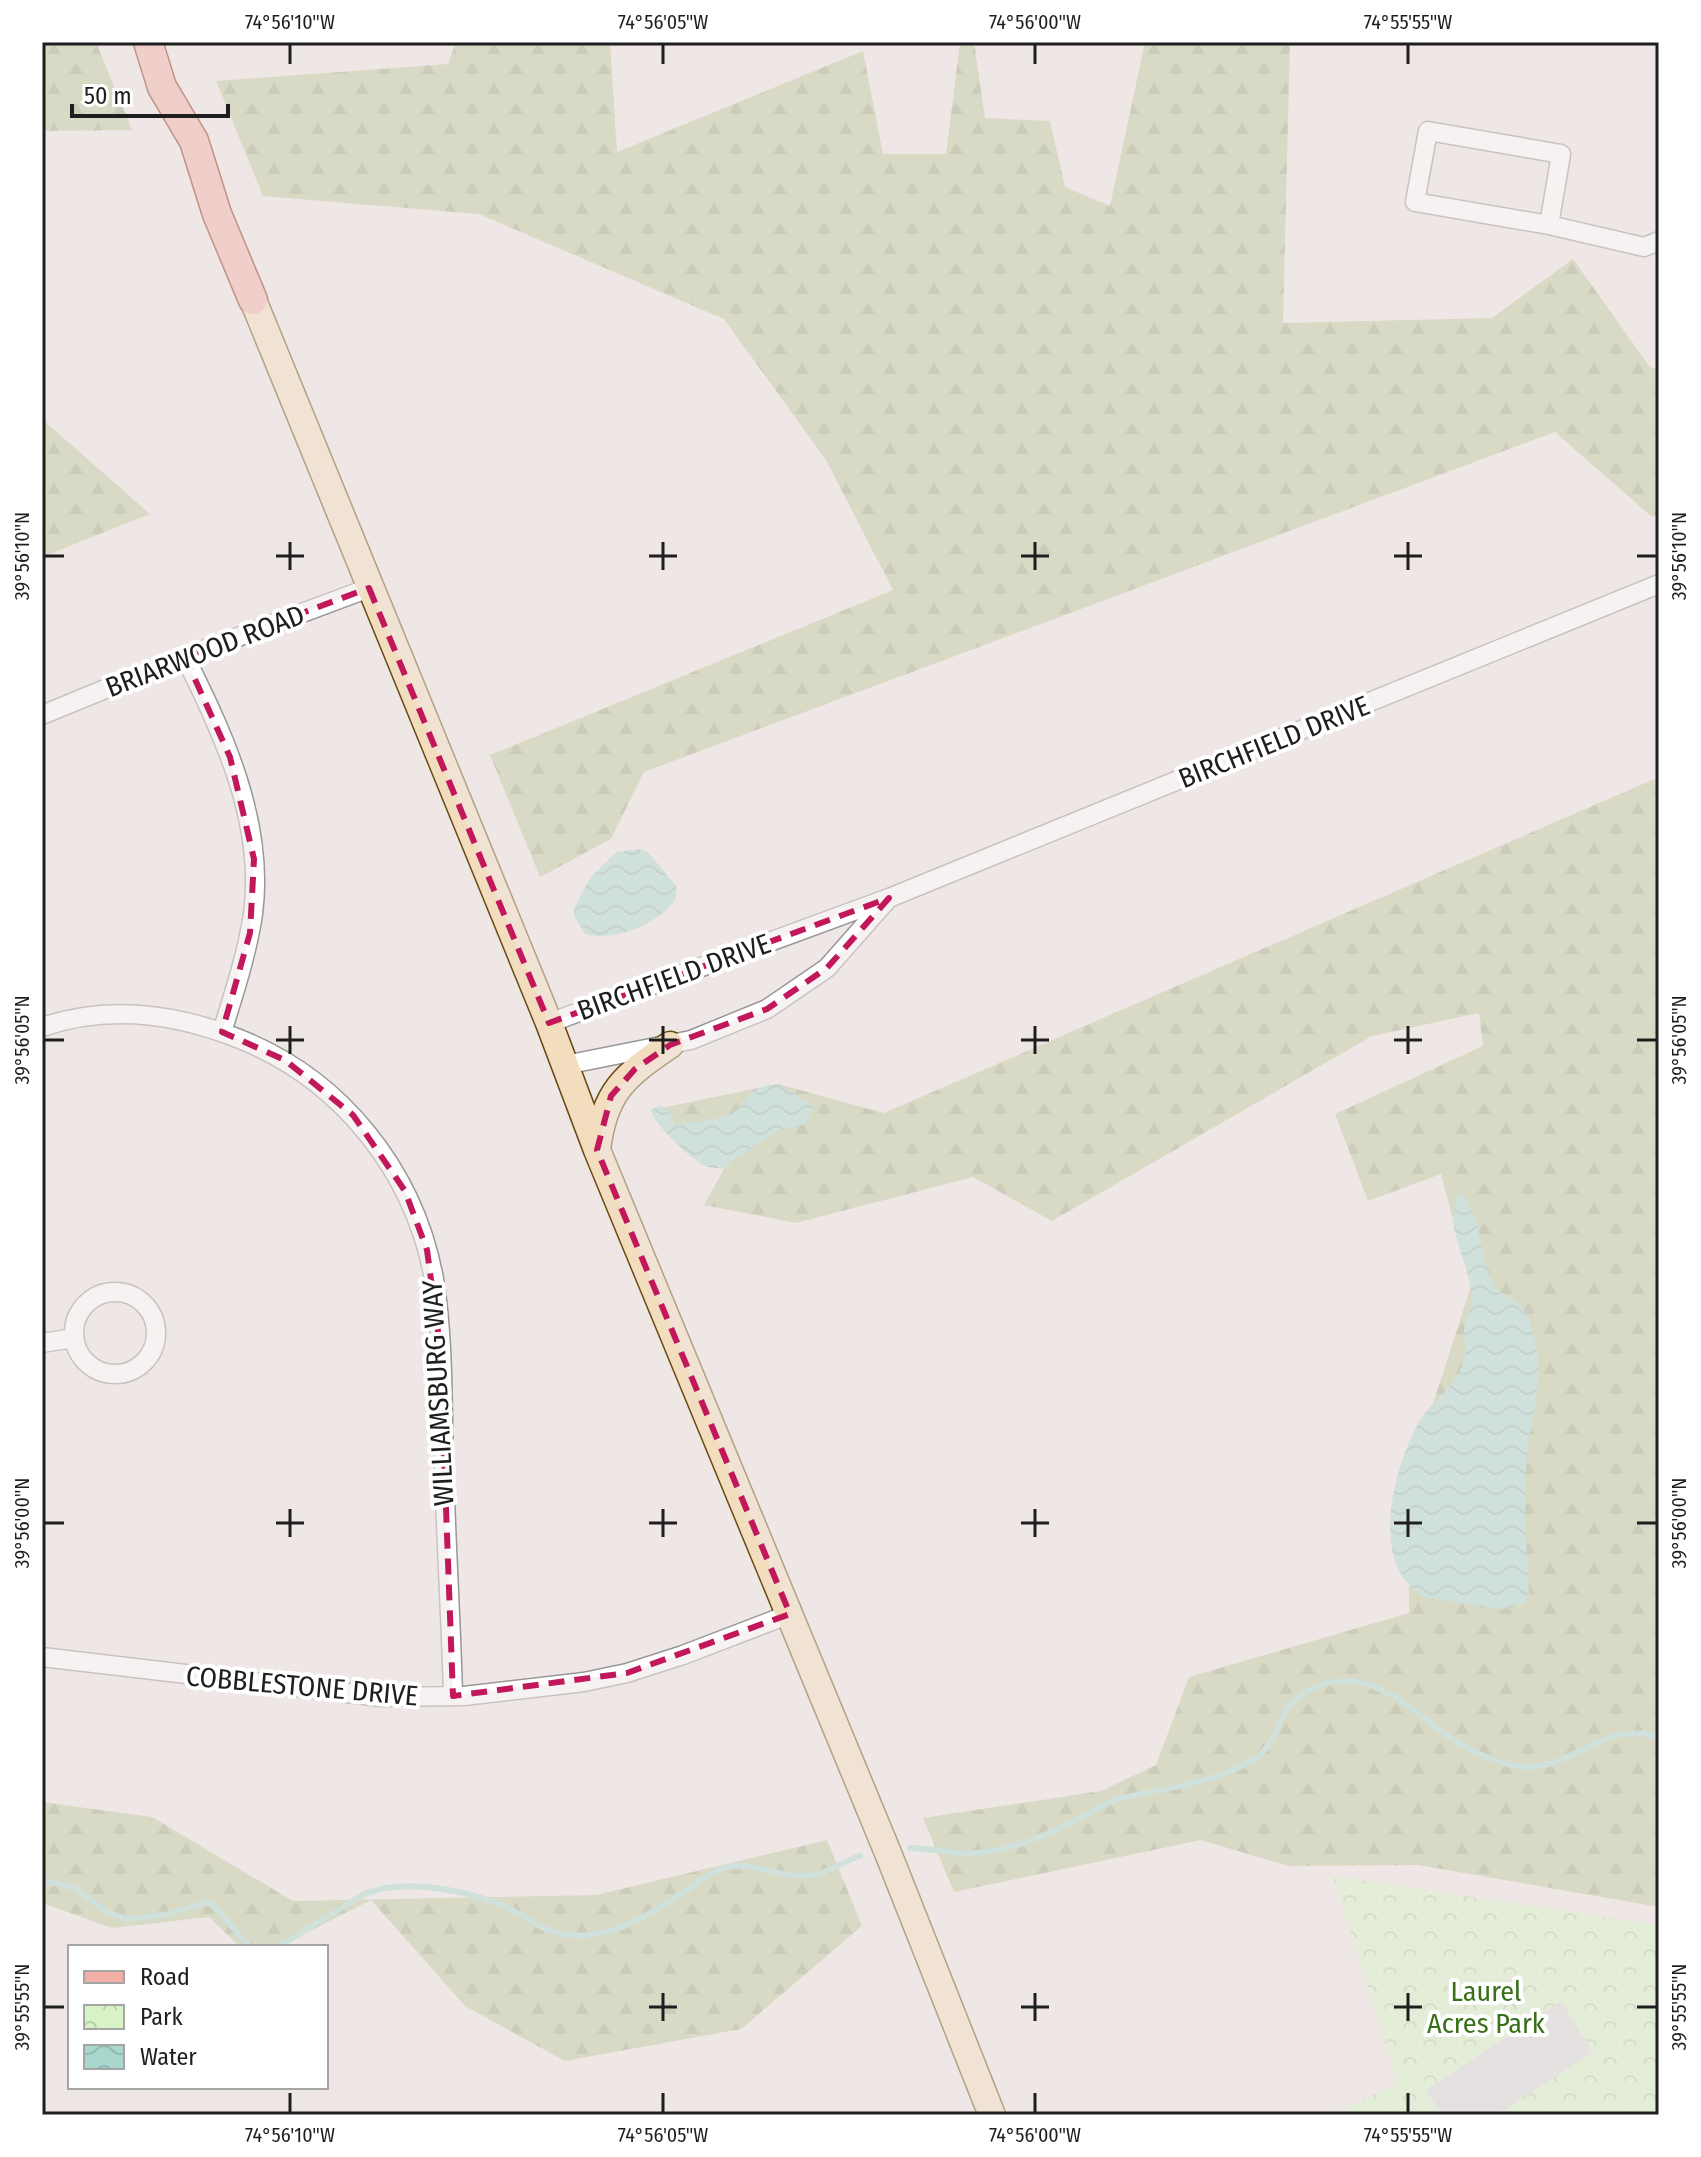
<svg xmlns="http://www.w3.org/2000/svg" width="1701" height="2157" font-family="'Fira Sans Condensed',sans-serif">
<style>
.forest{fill:url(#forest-firs)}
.park{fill:url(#park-crowns)}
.parking{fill:#dadada}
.water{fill:url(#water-waves)}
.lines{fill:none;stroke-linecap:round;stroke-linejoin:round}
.stream{stroke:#aad7cd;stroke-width:6}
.minor-casing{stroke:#989898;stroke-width:21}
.secondary-casing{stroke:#694b11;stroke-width:29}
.primary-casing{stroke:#882b10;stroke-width:31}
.minor{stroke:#fff;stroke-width:18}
.secondary{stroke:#f2debe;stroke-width:26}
.primary{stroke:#f2afa6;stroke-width:28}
.marked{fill:none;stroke:#c2185b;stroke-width:6;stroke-dasharray:16 10;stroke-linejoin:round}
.ticks{fill:none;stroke:#1e1e1e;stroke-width:3}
.labels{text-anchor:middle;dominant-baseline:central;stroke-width:8;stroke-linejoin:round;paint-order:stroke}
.street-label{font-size:28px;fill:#1e1e1e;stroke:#fff}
.park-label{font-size:28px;fill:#387017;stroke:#fff}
.neatline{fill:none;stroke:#1e1e1e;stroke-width:3}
.ticks-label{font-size:20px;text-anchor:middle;fill:#1e1e1e}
</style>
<defs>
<pattern id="forest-firs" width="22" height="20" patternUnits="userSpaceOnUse" patternTransform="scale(2)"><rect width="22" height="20" fill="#bec99e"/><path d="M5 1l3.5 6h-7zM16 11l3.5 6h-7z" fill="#a3ac88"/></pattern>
<pattern id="park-crowns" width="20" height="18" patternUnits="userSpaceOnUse" patternTransform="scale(2)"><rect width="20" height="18" fill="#d7f3c6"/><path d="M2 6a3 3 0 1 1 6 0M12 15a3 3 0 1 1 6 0" fill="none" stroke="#b8d0aa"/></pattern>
<pattern id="water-waves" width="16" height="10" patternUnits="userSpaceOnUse" patternTransform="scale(2)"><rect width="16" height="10" fill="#aad7cd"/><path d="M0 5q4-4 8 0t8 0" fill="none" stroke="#92b8b0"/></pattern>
</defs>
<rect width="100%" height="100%" fill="#eee7e5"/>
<path class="forest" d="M42,42h54l36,88 -90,1z
M456,42h154l7,110 246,-101 20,103h63l14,-112h14l11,76 65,3 15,66 45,19 35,-164h145l-7,281 209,-5 81,-59 77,108 9,2v148l-8,-1 -96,-84 -911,340 -33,67 -71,38 -50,-122 403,-165 -67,-130 -102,-141 -245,-105 -216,-18 -47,-115 232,-17z
M42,419l108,95 -108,43z
M1659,777v1130l-241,-42 -130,1 -87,-26 -247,52 -31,-74 178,-27 55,-26 33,-88 220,-64 -1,-131 63,-196 -30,-112 -73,27 -33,-87 148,-68 -4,-33 -107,23 -320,185 -79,-44 -177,46 -92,-18 20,-36 -73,-59 127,-26 106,29z
M42,1802l110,15 141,84 303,-6 231,-55 35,86 -121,103 -176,32 -100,-55 -94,-106 -93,47h-38l-31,-30 -97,11 -70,-25z"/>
<path class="park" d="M1333,1876l326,49v190h-328l66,-33z"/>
<path class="parking" d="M1561,2001l32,51 -96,63h-55l-16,-25z"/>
<path class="water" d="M640,849l8,3 28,34v13c-17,25 -62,43 -91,35l-11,-18v-8l16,-30 26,-26z
M778,1084l37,24 -10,16 -29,8 -44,29 -7,8c-6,-1 -15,-1 -20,-3 -14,-7 -51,-41 -54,-56l9,-4 6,2 10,17c17,-4 34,-3 50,-10 24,-11 18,-29 52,-31z
M1461,1192c21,24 18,59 30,87 7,15 21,17 31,28 5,6 8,15 10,23 16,47 -3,92 -6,139 -3,41 1,83 3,123l-4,11 -18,6 -20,-1 -63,-11c-56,-32 -31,-127 -6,-173 14,-25 43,-39 47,-71 1,-8 -1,-16 -1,-24 1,-11 9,-19 8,-29 -1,-25 -13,-48 -18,-72 -2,-9 1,-20 2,-30z"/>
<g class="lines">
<path class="stream" d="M910,1848c22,0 44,7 66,5 36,-3 76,-19 108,-37 11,-6 20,-13 32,-16 46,-13 96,-15 139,-41 17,-11 22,-34 32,-50 13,-20 42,-29 64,-28 42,4 75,42 109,63 16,10 37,18 56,22 54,10 87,-50 143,-28
M42,1880l33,8 32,24 18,7 40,-4 39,-12 8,1 38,43
M278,1947l86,-53c42,-17 109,-3 148,16 16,8 32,21 50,24 44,9 88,-19 123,-43 13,-9 26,-20 42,-24 21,-6 53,10 77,9 22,0 36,-14 56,-20"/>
<g class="minor-casing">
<path id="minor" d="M1428,131l133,23 -12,71 -134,-23z
M1549,225l95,22 15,-6
M185,657c39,78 80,166 68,257 -6,40 -19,79 -31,118
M42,715l129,-53 198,-74
M549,1023l340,-125 770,-314
M42,1027c64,-22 132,-14 195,11 103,40 177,132 197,241 10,61 8,126 10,187 2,77 7,153 9,230
M565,1065l126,-25 76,-31 60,-41 60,-68
M74 1333a41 41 0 1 1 82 0a41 41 0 1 1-82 0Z
M42,1343l32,-5
M42,1657l339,40 83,-1 120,-14 43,-9 56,-18 107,-41"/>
</g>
<g class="secondary-casing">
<path id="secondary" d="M253,300l296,723 48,127 291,703 104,262
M597,1150c7,-58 27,-74 73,-105"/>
</g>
<g class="primary-casing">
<path id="primary" d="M148,42l14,45 32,54 23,73 36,86"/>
</g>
<use href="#minor" class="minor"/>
<use href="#secondary" class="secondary"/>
<use href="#primary" class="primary"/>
</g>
<path d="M0 0H1701V2157H0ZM369,588l180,435 340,-125 -62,70 -60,41 -97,36 -35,24 -24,27 -14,54 193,464 -163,59 -174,23 -13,-350 -13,-96 -22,-59 -52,-76 -68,-55 -63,-28 28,-99 4,-74 -24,-102 -45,-100z" fill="#eee7e5" fill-opacity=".55" fill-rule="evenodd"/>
<path class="marked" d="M369,588l180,435 340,-125 -62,70 -60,41 -97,36 -35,24 -24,27 -14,54 193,464 -163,59 -174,23 -13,-350 -13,-96 -22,-59 -52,-76 -68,-55 -63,-28 28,-99 4,-74 -24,-102 -45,-100z"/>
<path class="ticks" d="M290,44v20M663,44v20M1035,44v20M1408,44v20M290,542v28M663,542v28M1035,542v28M1408,542v28M44,556h20M276,556h28M649,556h28M1021,556h28M1394,556h28M1637,556h20M290,1026v28M663,1026v28M1035,1026v28M1408,1026v28M44,1040h20M276,1040h28M649,1040h28M1021,1040h28M1394,1040h28M1637,1040h20M290,1509v28M663,1509v28M1035,1509v28M1408,1509v28M44,1523h20M276,1523h28M649,1523h28M1021,1523h28M1394,1523h28M1637,1523h20M663,1993v28M1035,1993v28M1408,1993v28M44,2007h20M649,2007h28M1021,2007h28M1394,2007h28M1637,2007h20M290,2093v20M663,2093v20M1035,2093v20M1408,2093v20"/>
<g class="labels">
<g class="street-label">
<text transform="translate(205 651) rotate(-21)">BRIARWOOD ROAD</text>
<text transform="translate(1274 742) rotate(-22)">BIRCHFIELD DRIVE</text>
<text transform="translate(674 977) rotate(-20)">BIRCHFIELD DRIVE</text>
<text transform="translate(438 1393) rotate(-93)">WILLIAMSBURG WAY</text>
<text transform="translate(302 1686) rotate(5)">COBBLESTONE DRIVE</text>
</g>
<g class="park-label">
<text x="1486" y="1991">Laurel<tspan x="1486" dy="32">Acres Park</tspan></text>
</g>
</g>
<rect width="1701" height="2157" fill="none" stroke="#ffffff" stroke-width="88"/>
<rect x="68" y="1945" width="260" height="144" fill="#ffffff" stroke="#a5a5a5" stroke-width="2"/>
<rect x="84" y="1971" width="40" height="12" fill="#f2afa6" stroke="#a5a5a5" stroke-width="2"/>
<text x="140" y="1985" font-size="24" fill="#1e1e1e">Road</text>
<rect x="84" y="2005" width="40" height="24" fill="url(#park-crowns)" stroke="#a5a5a5" stroke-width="2"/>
<text x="140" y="2025" font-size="24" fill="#1e1e1e">Park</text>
<rect x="84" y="2045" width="40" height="24" fill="url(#water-waves)" stroke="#a5a5a5" stroke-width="2"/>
<text x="140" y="2065" font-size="24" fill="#1e1e1e">Water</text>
<path d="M72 104v12h156v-12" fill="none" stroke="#1e1e1e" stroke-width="4"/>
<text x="84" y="104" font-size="24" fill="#1e1e1e" stroke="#ffffff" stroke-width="6" paint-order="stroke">50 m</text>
<rect x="44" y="44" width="1613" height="2069" class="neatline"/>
<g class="ticks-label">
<text x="290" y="29">74°56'10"W</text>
<text x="663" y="29">74°56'05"W</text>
<text x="1035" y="29">74°56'00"W</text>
<text x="1408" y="29">74°55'55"W</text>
<text transform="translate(22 556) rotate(-90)" y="7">39°56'10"N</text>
<text transform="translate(1679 556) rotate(-90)" y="7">39°56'10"N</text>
<text transform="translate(22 1040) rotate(-90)" y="7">39°56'05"N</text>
<text transform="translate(1679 1040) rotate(-90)" y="7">39°56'05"N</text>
<text transform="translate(22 1523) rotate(-90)" y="7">39°56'00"N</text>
<text transform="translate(1679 1523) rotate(-90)" y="7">39°56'00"N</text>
<text transform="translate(22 2007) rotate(-90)" y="7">39°55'55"N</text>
<text transform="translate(1679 2007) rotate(-90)" y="7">39°55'55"N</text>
<text x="290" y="2142">74°56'10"W</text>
<text x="663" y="2142">74°56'05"W</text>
<text x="1035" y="2142">74°56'00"W</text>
<text x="1408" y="2142">74°55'55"W</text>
</g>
</svg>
